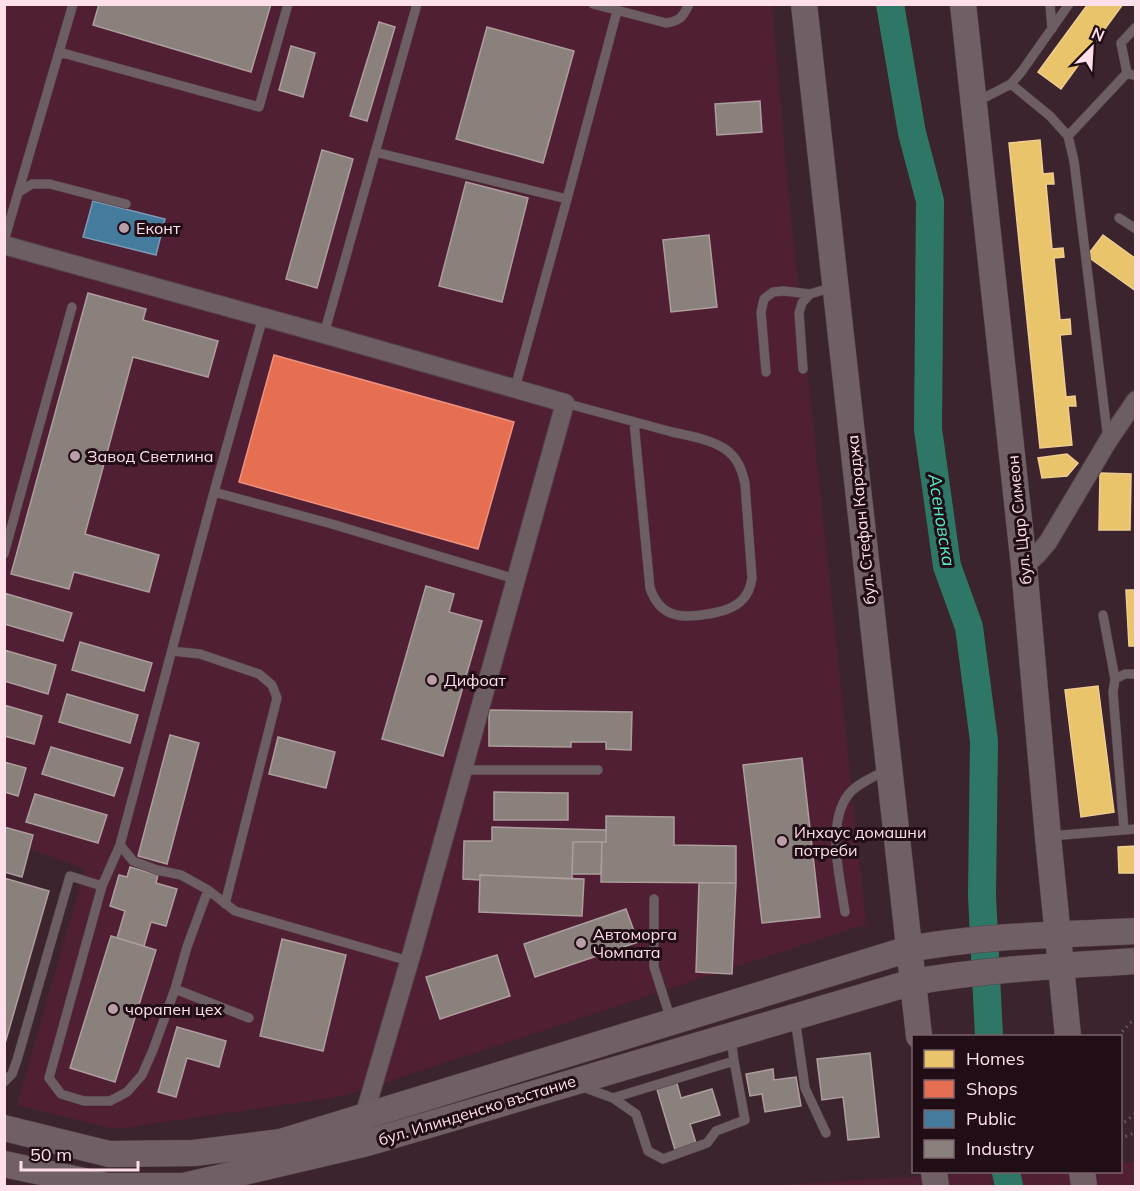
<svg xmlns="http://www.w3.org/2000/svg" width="1140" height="1191" font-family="Mulish,sans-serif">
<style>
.built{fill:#501f34}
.homes{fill:#e9c46a;stroke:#efcc90;stroke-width:1.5}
.shops{fill:#e76f51;stroke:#ee917f;stroke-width:1.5}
.public{fill:#457b9d;stroke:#7c99b4;stroke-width:1.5}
.industry{fill:#8a817c;stroke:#ad9d9d;stroke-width:1.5}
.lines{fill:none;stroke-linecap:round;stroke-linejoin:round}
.river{stroke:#2e7766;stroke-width:28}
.service-casing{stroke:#554149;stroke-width:10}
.minor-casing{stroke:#554149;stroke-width:20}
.secondary-casing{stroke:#554149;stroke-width:27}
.path{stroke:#6b5c62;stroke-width:3;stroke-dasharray:1.5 4.5;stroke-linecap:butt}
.service{stroke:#6c5e63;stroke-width:9}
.minor{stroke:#6c5e63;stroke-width:18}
.secondary{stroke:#705f65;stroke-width:26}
.poi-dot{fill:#ba9ea8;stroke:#210d15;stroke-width:2}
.labels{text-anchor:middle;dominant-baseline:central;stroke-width:6;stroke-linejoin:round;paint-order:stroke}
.poi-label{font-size:16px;fill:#fedfea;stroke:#210d15;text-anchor:start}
.street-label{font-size:16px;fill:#fedfea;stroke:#210d15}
.water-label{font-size:18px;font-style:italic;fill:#55ebc9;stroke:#210d15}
</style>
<rect width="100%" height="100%" fill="#3c242e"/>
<path class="built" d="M4,5h768l15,175 79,744 -522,172 -229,33 -98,-24 68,-236 -80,-29z
M1135,1162v24h-373l231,-14h127l1,-9z"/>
<path class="homes" d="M1088,4h35l-62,85 -23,-17z
M1040,140l3,34 10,-1 1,11h-8l6,65 11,-1 1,9 -10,1 6,62 10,-1 1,15 -11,1 6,62 9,-1 1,10h-8l4,39 -32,3 -31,-305z
M1103,235l33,24v32l-49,-35z
M1067,454l11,9 -11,13 -25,2 -4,-20z
M1100,473l31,1 -1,56h-31z
M1126,590h10v56h-7z
M1098,686l16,126 -33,5 -16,-127z
M1136,846v27h-17l-1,-26z"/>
<path class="shops" d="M274,355l240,67 -36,127 -239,-67z"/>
<path class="public" d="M93,201l72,18 -9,36 -73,-18z"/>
<path class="industry" d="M99,4h172l-20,68 -158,-47z
M379,22l16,5 -28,94 -17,-5z
M487,27l87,24 -31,112 -87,-24z
M291,46l24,7 -12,44 -24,-7z
M760,101l2,31 -45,3 -2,-31z
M322,150l31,9 -36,129 -31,-9z
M466,182l62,16 -26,104 -63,-16z
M709,235l8,72 -46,5 -8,-72z
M88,293l58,16 -3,11 75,21 -10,36 -75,-20 -48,177 74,21 -10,37 -75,-20 -5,17 -58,-15z
M426,586l28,8 -5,18 33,9 -39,135 -61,-17z
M4,593l68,20 -9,28 -59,-17z
M80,642l72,21 -8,28 -72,-21z
M4,650l52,15 -8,29 -44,-13z
M67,694l71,21 -8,28 -71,-21z
M4,705l38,11 -8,28 -30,-8z
M489,710l143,2 -1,38 -25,-1v-7h-35v5l-82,-1z
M170,735l29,8 -32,121 -29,-8z
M278,737l57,15 -9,36 -57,-14z
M51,747l72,21 -9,28 -72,-22z
M802,758l18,159 -58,6 -19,-158z
M4,762l22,6 -8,28 -14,-4z
M494,792l74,1v27h-74z
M35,794l72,21 -9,28 -72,-21z
M606,816l68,1v28l62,1v37l-135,-1 1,-40h4z
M4,827l29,8 -11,42 -18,-5z
M492,827l114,3v12h-33l-1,37 -92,-4v5l-17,-1 1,-38h28z
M573,842h29l-1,32h-29z
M130,867l28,8 -2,8 21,6 -11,37 -15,-4 -7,24 -27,-8 8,-27 -15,-5 9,-31 8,2z
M480,875l104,4 -2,37 -103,-4z
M4,878l45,13 -45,156z
M699,883h37l-4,91 -36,-2z
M626,909l12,33 -103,35 -11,-33z
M111,936l45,14 -41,132 -45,-14z
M282,939l64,16 -23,96 -63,-15z
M497,955l13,41 -70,23 -14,-42z
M177,1027l49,14 -7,26 -32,-9 -11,39 -18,-5z
M870,1053l9,84 -31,3 -5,-43 -21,3 -5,-41z
M773,1069l1,11 22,-3 5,29 -36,6 -3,-18 -12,2 -4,-22z
M676,1080l5,18 31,-9 8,26 -30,9 6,19 -21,7 -19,-64z"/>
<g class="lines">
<path class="river" d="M890,4l22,129 18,68 -2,228 19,137 22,61 15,114 -2,155 7,140
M1006,1172l3,14"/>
<g class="service-casing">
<path id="service" d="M593,4l73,19c14,-2 17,-6 23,-19
M1050,4l2,25
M1136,27l-15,16 6,30 9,3
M59,52l200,55 29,-103
M1011,84l39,32 18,20 6,25 34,279
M976,102l35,-18 11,-13 47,-67
M1068,136l59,-63
M375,152l192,47 -52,189
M19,192l13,-8h18l76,20
M567,199l50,-188
M1119,218l17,11
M4,241l69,-237
M324,334l93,-330
M803,369l-4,-56 3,-10 8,-9
M766,372l-5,-60 3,-13 9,-7 11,-1 26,3 23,-7
M565,403c36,10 71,19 107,29 18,4 38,7 53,17 13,9 17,21 20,35l7,94c-1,7 -3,15 -9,21 -9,10 -23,13 -35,15 -28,5 -48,3 -58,-26l-16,-166
M214,492l118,32 183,55
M4,554l68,-247
M1103,615l12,64 -2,13 11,138
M172,651l28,3 59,20 13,11 5,13 -52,206
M1115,679l10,-5h11
M462,770h136
M1050,836l86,-7
M120,845l13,16 24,9 24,5 27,15 27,21 174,50
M208,890l-21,57 -12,42 -22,61 -11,25 -15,17 -17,9h-26l-23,-7 -12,-16 53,-192 18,-41 94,-353 49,-175
M654,899v68l17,53
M845,912c-5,-35 -19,-87 3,-117 8,-11 27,-19 39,-25
M175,989l74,29
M795,1018l10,70 21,45
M4,1082l8,-8 5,-14 53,-184 32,10
M580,1086l33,12 23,16 12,37 15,8 44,-16 9,-12 29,-11 -11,-59 -3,-23
M613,1098l121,-37"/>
</g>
<g class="minor-casing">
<path id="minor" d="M4,245l320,89 241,69 -152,546 -49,167 1,8
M1024,566l13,-11 11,-13 60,-101 28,-41"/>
</g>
<g class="secondary-casing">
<path id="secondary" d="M804,4l115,1032
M963,4l61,562 24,271 20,199
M4,1128l105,26 85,-1 87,-11 628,-193c75,-14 151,-14 227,-18
M4,1164l103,22h77l183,-43 546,-161c73,-13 148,-16 223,-21
M934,1172l2,14
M1082,1172l2,14"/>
</g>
<path class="path" d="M1118,1036l18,-19
M1120,1126l16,-13
M1120,1139l16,-7"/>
<use href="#service" class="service"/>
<use href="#minor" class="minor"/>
<use href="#secondary" class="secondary"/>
</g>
<g class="poi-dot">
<circle cx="124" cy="228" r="6"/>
<circle cx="75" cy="456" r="6"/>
<circle cx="432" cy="680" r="6"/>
<circle cx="782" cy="841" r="6"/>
<circle cx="581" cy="943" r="6"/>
<circle cx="113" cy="1009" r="6"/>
</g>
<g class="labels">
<g class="poi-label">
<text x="136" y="228">Еконт</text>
<text x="87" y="456">Завод Светлина</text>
<text x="444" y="680">Дифоат</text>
<text x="794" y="832">Инхаус домашни<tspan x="794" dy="18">потреби</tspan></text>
<text x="593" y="934">Автоморга<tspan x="593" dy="18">Чомпата</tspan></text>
<text x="125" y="1009">чорапен цех</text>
</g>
<g class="street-label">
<text transform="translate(861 520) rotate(-96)">бул. Стефан Караджа</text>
<text transform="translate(1019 520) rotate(-96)">бул. Цар Симеон</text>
<text transform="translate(477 1110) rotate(-17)">бул. Илинденско въстание</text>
</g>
<g class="water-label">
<text transform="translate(942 520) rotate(81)">Асеновска</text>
</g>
</g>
<rect width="1140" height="1191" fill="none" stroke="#fedfea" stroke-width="12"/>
<rect x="912" y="1035" width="210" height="138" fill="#210d15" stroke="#79616a" stroke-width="1.5"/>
<rect x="924" y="1050" width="30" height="18" fill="#e9c46a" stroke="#79616a" stroke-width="1.5"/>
<text x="966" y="1065" font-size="18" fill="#fedfea">Homes</text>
<rect x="924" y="1080" width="30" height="18" fill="#e76f51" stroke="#79616a" stroke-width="1.5"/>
<text x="966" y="1095" font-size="18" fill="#fedfea">Shops</text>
<rect x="924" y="1110" width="30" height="18" fill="#457b9d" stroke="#79616a" stroke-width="1.5"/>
<text x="966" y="1125" font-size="18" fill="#fedfea">Public</text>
<rect x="924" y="1140" width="30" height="18" fill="#8a817c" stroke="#79616a" stroke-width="1.5"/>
<text x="966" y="1155" font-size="18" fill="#fedfea">Industry</text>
<g transform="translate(1092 48) rotate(24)" stroke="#210d15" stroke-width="4.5" paint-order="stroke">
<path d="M0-4.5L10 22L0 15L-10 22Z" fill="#fedfea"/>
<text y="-9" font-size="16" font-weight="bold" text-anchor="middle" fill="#fedfea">N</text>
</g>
<path d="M21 1161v9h117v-9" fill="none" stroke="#fedfea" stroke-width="3"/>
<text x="30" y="1161" font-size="18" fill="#fedfea" stroke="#210d15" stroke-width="4.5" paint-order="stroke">50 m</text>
</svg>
